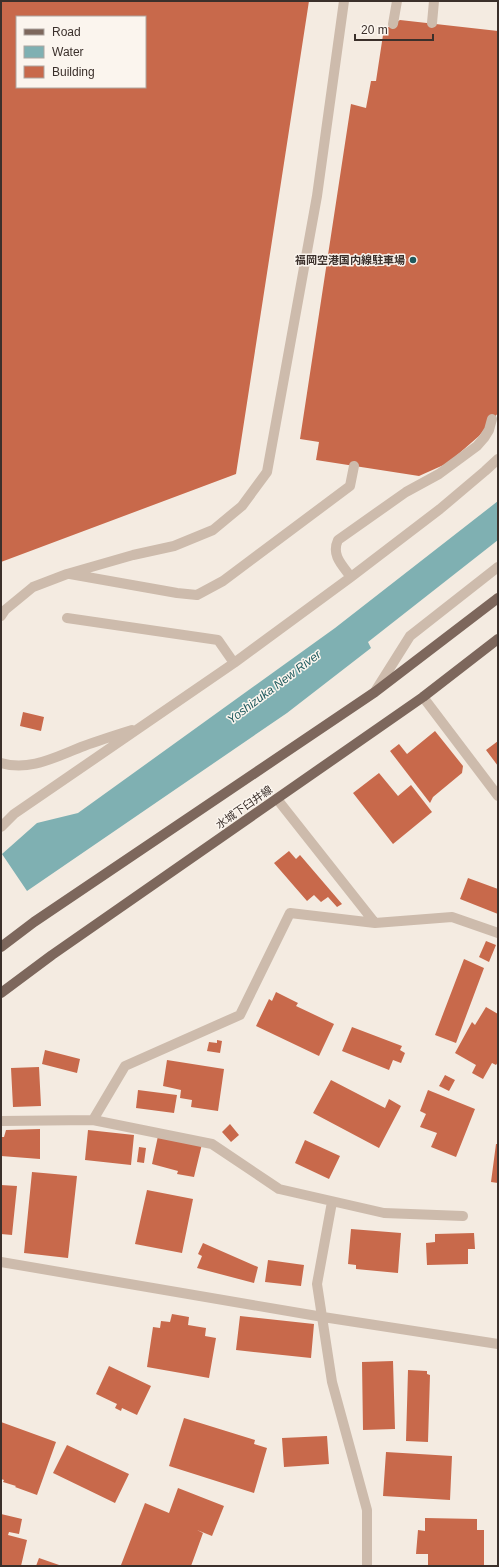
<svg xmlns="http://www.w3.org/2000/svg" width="499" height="1567" font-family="Arial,'Noto Sans JP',sans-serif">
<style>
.water{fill:#7fb0b2}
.building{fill:#c8694b;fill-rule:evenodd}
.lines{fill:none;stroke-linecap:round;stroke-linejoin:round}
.minor{stroke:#cdbbac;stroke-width:10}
.major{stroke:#7d675c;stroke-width:10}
.poi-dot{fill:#1f5a5e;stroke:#fbf5ee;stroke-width:1.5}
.labels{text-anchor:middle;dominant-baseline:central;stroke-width:3;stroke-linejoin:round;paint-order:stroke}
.poi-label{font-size:11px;font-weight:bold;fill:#3b302b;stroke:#fbf5ee;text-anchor:end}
.street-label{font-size:11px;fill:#3b302b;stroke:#fbf5ee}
.water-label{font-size:12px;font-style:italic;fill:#1f5a5e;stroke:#fbf5ee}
</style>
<rect width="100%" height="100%" fill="#f4ebe1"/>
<path class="water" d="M498,501v39l-130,102 3,6 -84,65 -260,178 -25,-37 35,-31 41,-10 257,-185z"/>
<path class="building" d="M1,1h308l-73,473 -235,88zM17,17h128v70h-128z
M400,20l98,11v382l-19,23 -31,27 -29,13 -103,-16 3,-18 -19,-3 51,-335 15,4 5,-27h5l7,-46 4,-7z
M23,712l21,5 -3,14 -21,-5z
M435,731l28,35 -1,7 -29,24 -3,6 -40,-52 9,-7 8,10z
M498,741v25l-12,-16z
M379,773l19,23 13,-11 21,27 -39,32 -40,-51z
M289,851l7,8 4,-4 42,49 -5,3 -9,-10 -7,5 -7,-7 -7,6 -33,-38z
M468,878l30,11v25l-38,-15z
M486,941l10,4 -7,17 -10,-5z
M464,959l20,9 -28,75 -21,-8z
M276,992l22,11 -2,3 38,18 -15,32 -63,-30 13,-27 3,2z
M486,1007l12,7v48l-2,3 -4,-2 -9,16 -11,-6 4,-8 -21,-12 17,-31 3,3z
M352,1027l50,19 -2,4 5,3 -4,10 -8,-3 -4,10 -47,-19z
M217,1040l5,1 -2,12 -13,-2 2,-9 8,1z
M45,1050l35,9 -3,14 -35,-9z
M167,1060l57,9 -6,42 -27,-4 1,-7 -12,-2 1,-8 -18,-4z
M39,1067l2,39 -28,1 -2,-39z
M445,1075l10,5 -6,11 -10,-5z
M331,1080l54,28 4,-9 12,7 -22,42 -66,-35z
M138,1090l39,5 -3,18 -38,-5z
M428,1090l47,19 -19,48 -25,-10 6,-14 -17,-6 6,-13 -6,-3z
M230,1124l9,11 -8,7 -9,-10z
M40,1129v30l-39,-3v-19h3l2,-7z
M88,1130l46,5 -3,30 -46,-5z
M158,1136l44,8 -8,33 -17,-3 1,-3 -26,-7z
M305,1140l35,16 -11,23 -34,-16z
M496,1144h2v39l-7,-1z
M139,1147l7,1 -2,15 -7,-1z
M32,1172l45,4 -9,82 -44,-5z
M1,1185l16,1 -5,49 -11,-1z
M147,1190l46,9 -11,54 -47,-9z
M351,1229l50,4 -3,40 -42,-4v-4l-8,-1z
M474,1233l1,16h-7v15l-41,1 -1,-22 9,-1v-8z
M203,1243l55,24 -4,16 -57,-15 5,-12 -4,-2z
M268,1260l36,5 -3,21 -36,-4z
M172,1314l17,3 -1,8 18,3 -1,8 11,2 -7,40 -62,-11 6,-40 7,1 1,-7 9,1z
M240,1316l74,8 -3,34 -75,-8z
M393,1361l2,68 -32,1 -1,-68z
M109,1366l42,20 -14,29 -15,-7 -1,3 -6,-3 2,-4 -21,-10z
M408,1370l19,1v3l3,1 -2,67 -22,-1z
M184,1418l71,22 -1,4 13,4 -13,45 -85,-27z
M1,1422l55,20 -19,53 -22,-8 1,-1 -13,-4 1,-2 -3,-1z
M327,1436l2,28 -45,3 -2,-29z
M67,1445l62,29 -14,29 -62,-30z
M386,1452l66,4 -2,44 -67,-4z
M178,1488l46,18 -12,30 -15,-6 6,3 -12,33 -70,-1 24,-62 24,10z
M1,1514l21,5 -3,15 -10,-2 -1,3 19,5 -6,26h-20z
M425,1518l52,1v11h7v36h-56v-12h-12l2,-24 7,1z
M39,1558l23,8h-26z"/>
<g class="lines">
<path class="minor" d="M432,23l2,-22
M393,24l4,-23
M70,574l107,19 20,2 26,-14 127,-95 4,-20
M351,577c-9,-12 -20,-22 -13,-37l68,-48 33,-18 38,-28 7,-8 5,-8 3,-11
M1,616l4,-6 28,-23 34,-13 66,-19 41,-9 39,-16 29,-24 25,-34 50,-276 27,-195
M67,618l151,22 16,23
M376,690l34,-54 88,-69
M423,697l75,99
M1,763c29,9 56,-7 83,-17 16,-6 32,-11 48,-16
M277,799l98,124
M1,827l13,-13 220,-151 117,-86 89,-68 45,-38 13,-12
M93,1120l119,24 67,45 105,24 79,3
M1,1121l92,-1 32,-54 115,-51 50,-102 85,10 77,-6 46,16
M332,1202l-15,82 15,98 35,128v56
M1,1262l322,55 175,27"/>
<path class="major" d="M1,947l33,-25 341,-230 123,-94
M1,993l51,-38 371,-258 75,-58"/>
</g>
<circle class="poi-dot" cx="413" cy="260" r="4"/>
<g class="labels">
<g class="poi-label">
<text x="405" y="260">福岡空港国内線駐車場</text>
</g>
<g class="street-label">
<text transform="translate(244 807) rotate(-35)">水城下臼井線</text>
</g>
<g class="water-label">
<text transform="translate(274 687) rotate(-37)">Yoshizuka New River</text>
</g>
</g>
<rect width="499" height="1567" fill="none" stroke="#3b302b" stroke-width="4"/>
<rect x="16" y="16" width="130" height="72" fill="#fbf5ee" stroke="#aea6a0"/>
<rect x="24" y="29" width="20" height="6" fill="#7d675c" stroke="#aea6a0"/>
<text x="52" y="36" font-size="12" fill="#3b302b">Road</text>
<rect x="24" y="46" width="20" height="12" fill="#7fb0b2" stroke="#aea6a0"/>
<text x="52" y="56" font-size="12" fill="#3b302b">Water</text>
<rect x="24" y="66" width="20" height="12" fill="#c8694b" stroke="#aea6a0"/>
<text x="52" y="76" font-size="12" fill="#3b302b">Building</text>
<path d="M355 34v6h78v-6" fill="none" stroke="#3b302b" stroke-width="2"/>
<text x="361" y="34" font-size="12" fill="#3b302b" stroke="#fbf5ee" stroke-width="3" paint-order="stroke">20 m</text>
</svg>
